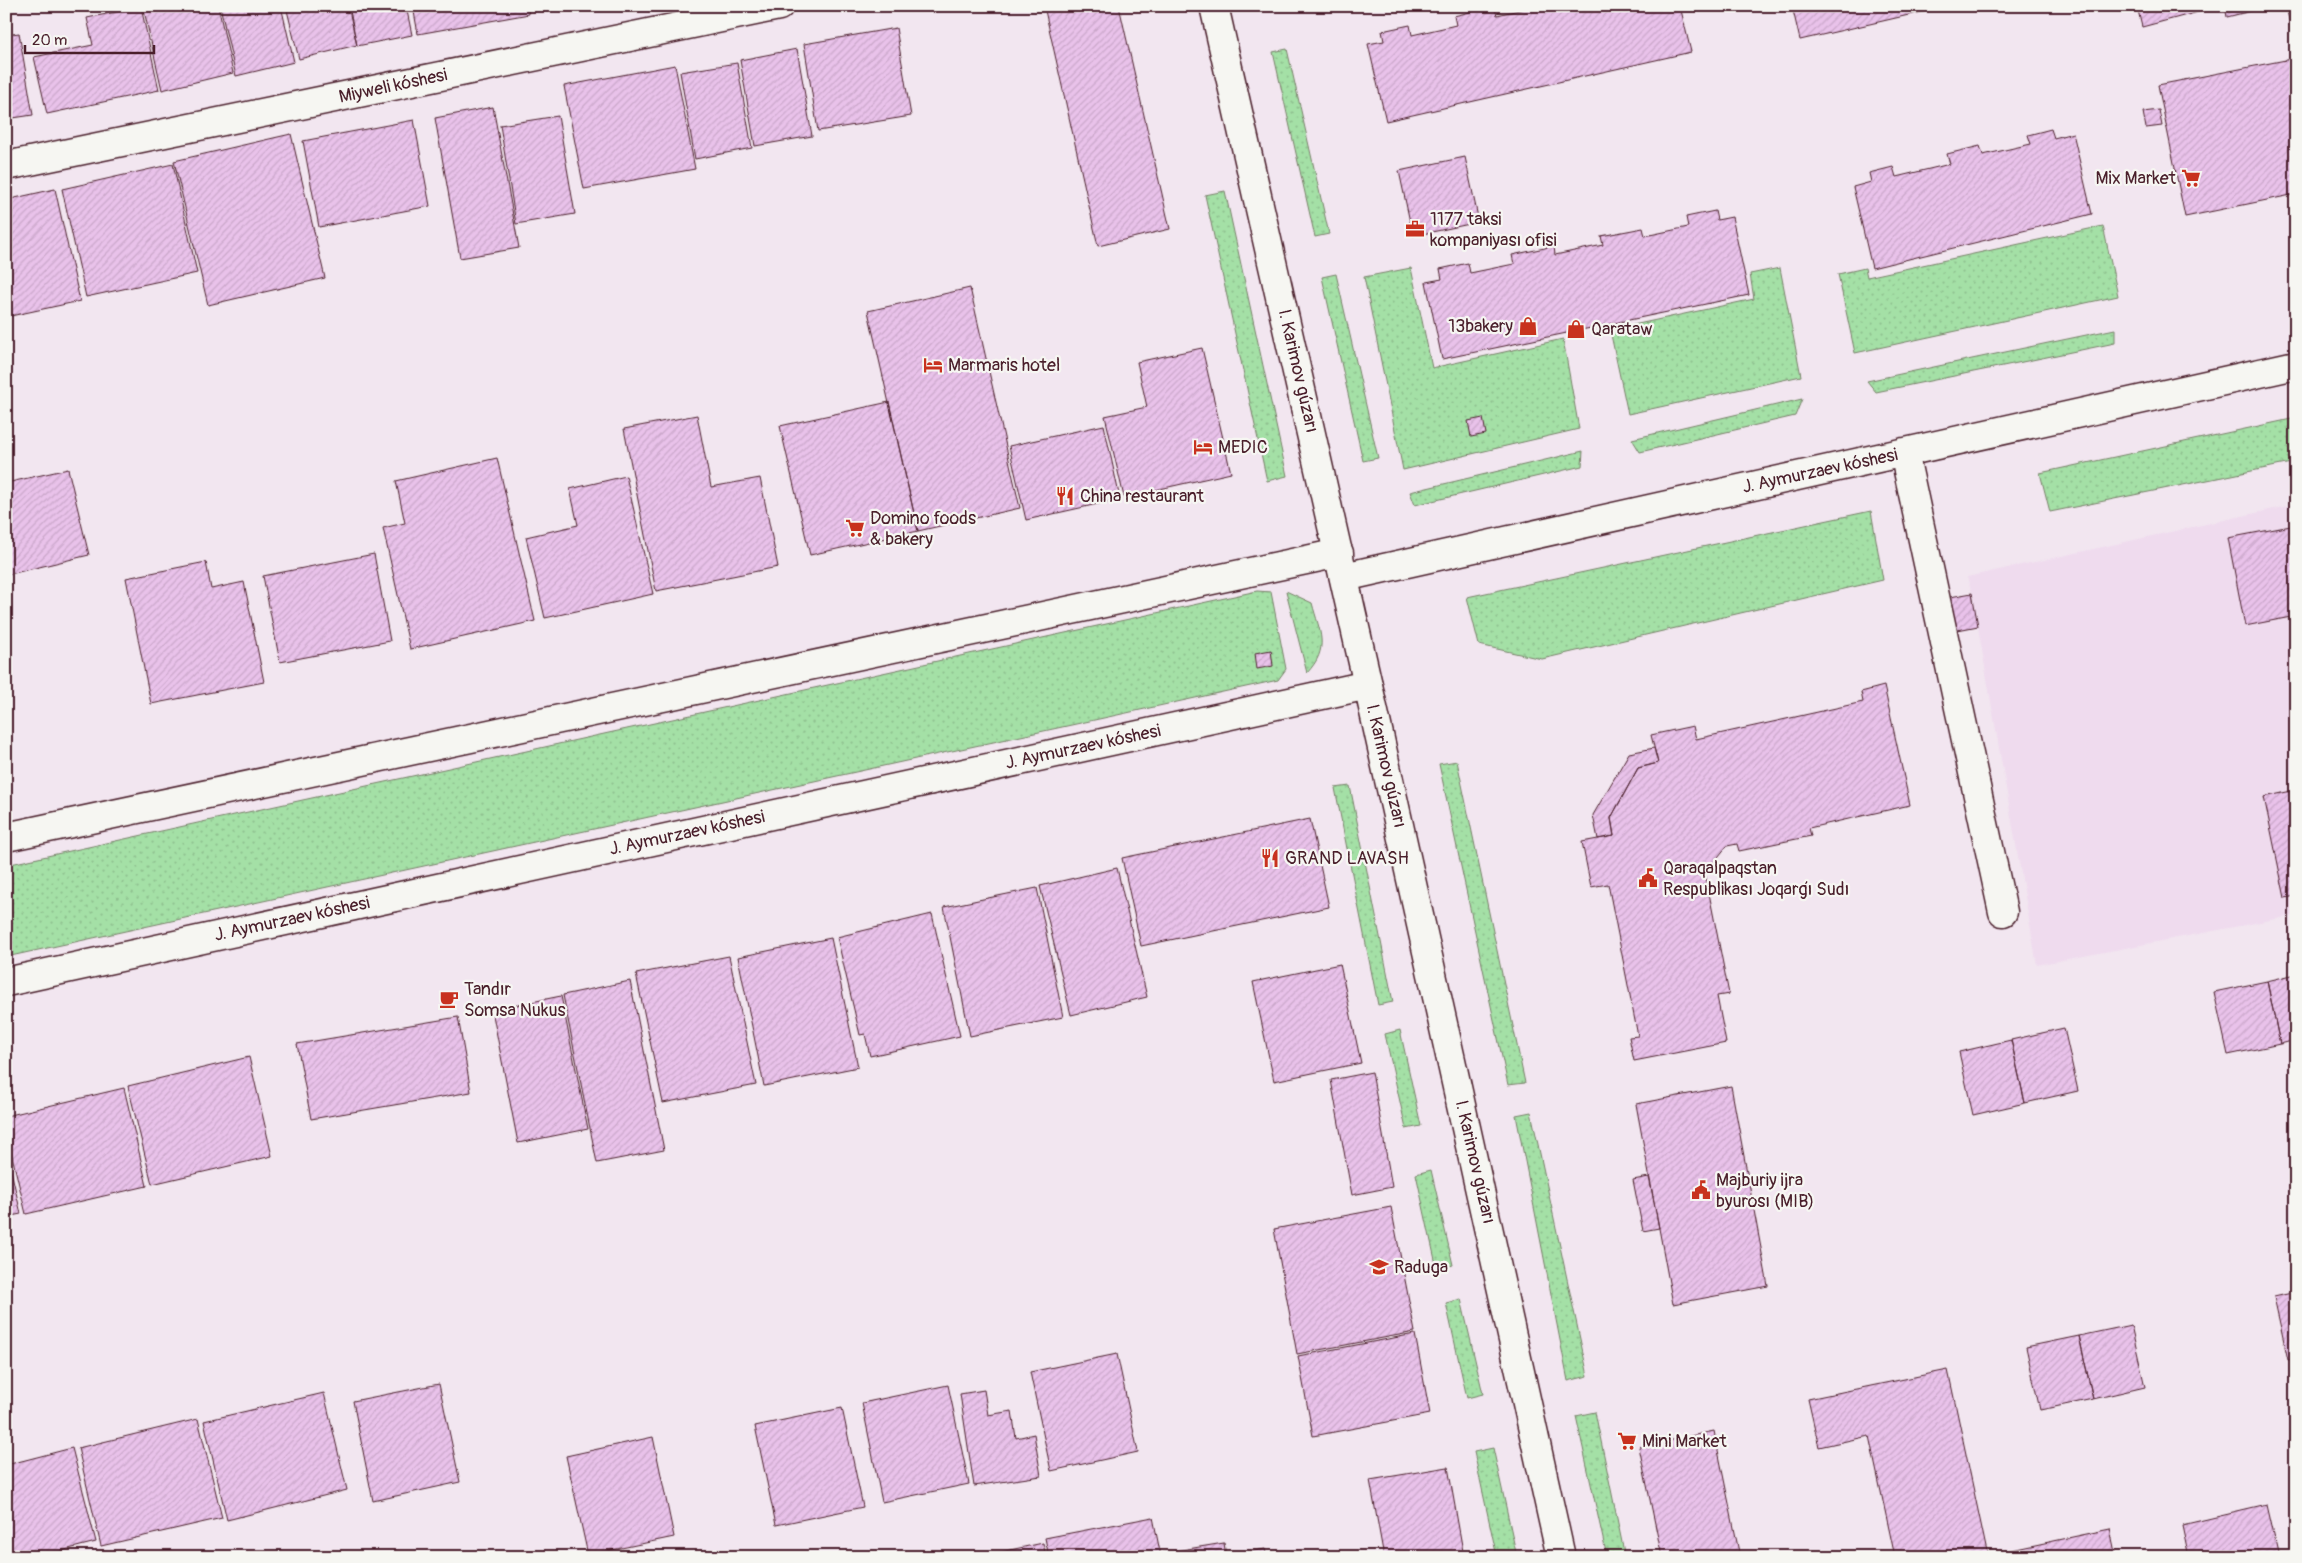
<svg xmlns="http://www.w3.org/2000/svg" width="2302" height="1563" font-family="Pangolin,sans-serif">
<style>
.built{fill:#efdbee}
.grass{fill:url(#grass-dots);stroke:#778068}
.building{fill:url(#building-hatch);stroke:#4a1f2b}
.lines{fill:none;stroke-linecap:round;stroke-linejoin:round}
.minor-casing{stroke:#4a1f2b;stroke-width:31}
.major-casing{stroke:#4a1f2b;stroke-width:31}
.minor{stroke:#f6f6f2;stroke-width:28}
.major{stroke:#f6f6f2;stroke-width:28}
.labels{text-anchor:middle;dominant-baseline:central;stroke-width:4.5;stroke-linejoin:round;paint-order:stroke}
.street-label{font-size:18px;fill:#4a1f2b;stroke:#f6f6f2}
.poi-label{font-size:18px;fill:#4a1f2b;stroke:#f6f6f2;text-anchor:start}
</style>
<defs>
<pattern id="grass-dots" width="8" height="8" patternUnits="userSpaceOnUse" patternTransform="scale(1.25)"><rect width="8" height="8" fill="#a4e0a6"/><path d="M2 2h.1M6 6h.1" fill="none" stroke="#8fc08f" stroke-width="1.8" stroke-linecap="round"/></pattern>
<pattern id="building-hatch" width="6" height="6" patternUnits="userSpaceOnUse" patternTransform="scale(1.25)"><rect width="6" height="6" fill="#e9c2ea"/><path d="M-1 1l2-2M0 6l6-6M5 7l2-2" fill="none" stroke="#c9a6c9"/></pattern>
</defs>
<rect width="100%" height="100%" fill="#f2e6f0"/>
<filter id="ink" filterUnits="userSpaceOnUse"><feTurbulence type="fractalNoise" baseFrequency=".02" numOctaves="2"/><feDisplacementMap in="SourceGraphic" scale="10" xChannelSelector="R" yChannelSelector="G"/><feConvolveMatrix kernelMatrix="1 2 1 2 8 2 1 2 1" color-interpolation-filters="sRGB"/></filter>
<g filter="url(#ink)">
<path class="built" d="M2296,504v411l-259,50 -65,-372 -5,-16z"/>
<path class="grass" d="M1287,49l42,185 -14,3 -42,-185z
M1225,191l62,285 -20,5 -62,-286z
M2103,226l15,70 -263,57 -17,-79 27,-6 2,9z
M1411,268l21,100 131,-29 16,90 -176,41 -39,-193z
M1780,268l21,108 -173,38 -18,-84 144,-31 -4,-25z
M1336,274l42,184 -15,3 -41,-184z
M2115,329v14l-239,49 -9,-11z
M1802,399l-7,17 -155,36 -8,-13z
M2296,418v44l-246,50 -10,-39z
M1583,451l-1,15 -167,39 -5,-13z
M1871,511l12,69 -341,79 -63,-14 -12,-48z
M1257,591l14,1 15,77 -8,11 -1272,277v-92z
M1286,591l26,12c8,30 18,45 -5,70z
M1457,761l68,322 -17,2 -69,-321z
M1350,786l43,216 -15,3 -43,-217z
M1400,1030l21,96 -15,3 -21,-95z
M1531,1112l57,264 -20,5 -52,-266z
M1431,1170l22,95 -16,4 -21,-95z
M1461,1299l22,95 -16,4 -21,-95z
M1595,1412l30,145h-18l-31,-141z
M1493,1448l24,109h-20l-23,-105z"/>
<path class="building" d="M143,6h75l15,67 -71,17z
M220,6h61l13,56 -58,14z
M286,6h62l9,39 -58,14z
M349,6h57l6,29 -55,11z
M413,6h114l2,8 -111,20z
M1044,6h75l51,223 -72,17z
M1494,6l3,9 40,-9h143l11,46 -305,69 -18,-77 16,-3 -2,-10 28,-6 2,10 44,-10 -2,-9z
M1792,6h156l-148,34z
M2137,6h84l-79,21z
M2225,6h46l-44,11z
M2286,6h10v41h-1z
M141,7l18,83 -112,24 -13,-57 59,-12 -6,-27z
M896,28l15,88 -93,15 -14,-87z
M19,33l14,82 -27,4v-84z
M797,49l15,87 -57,10 -15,-86z
M2296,58v136l-111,23 -27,-132z
M737,63l15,85 -57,11 -15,-87z
M675,65l20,104 -111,20 -20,-103z
M493,107l26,141 -59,10 -25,-140z
M2159,110l3,16 -16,2 -3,-16z
M558,116l17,98 -59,10 -16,-99z
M414,120l16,86 -111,21 -16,-86z
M2051,129l3,9 19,-5 19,81 -220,54 -19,-81 18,-5 -2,-9 24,-6 3,10 54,-13 -3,-10 33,-8 3,9 48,-11 -3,-9z
M291,134l34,144 -117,27 -34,-144z
M1465,157l14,65 -66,14 -14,-65z
M173,164l24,109 -111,24 -24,-108z
M55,189l25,112 -74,16v-117z
M1715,211l2,9 15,-3 17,78 -307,64 -16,-77 16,-3 -2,-10 28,-6 2,10 44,-9 -2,-9 42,-9 1,9 48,-10 -2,-9 42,-8 2,8 43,-9 -2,-10z
M970,288l50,220 -102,23 -50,-220z
M1202,348l29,125 -107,24 -19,-81 42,-9 -10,-45z
M889,402l29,129 -108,24 -30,-129z
M697,415l14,72 49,-9 18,89 -122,24 -32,-162z
M1483,418l3,16 -15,3 -3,-16z
M1104,425l16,74 -94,21 -17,-74z
M497,458l38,163 -125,28 -27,-121 22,-5 -9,-42z
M68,469l21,86 -83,20v-92z
M626,476l27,118 -108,24 -19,-81 52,-12 -8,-36z
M2296,525v91l-51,10 -17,-88z
M374,554l16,87 -110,21 -17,-86z
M206,562l5,27 33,-7 20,100 -113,22 -25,-126z
M1972,593l6,33 -46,9 7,-36z
M1271,650l2,16 -16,3 -2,-16z
M1884,686l26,119 -101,23 2,8 -72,15 -2,-7 -10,2 -22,27 24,121 -12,2 9,47 -92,18 -5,-24 9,-1 -30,-152 -17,3 -9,-45 32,-6 -3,-18 27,-50 20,-5 -7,-28 42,-9 3,13 167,-37 -2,-10z
M1654,748l4,15 -20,5 -27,50 3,18 -16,3 -5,-24 36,-62z
M2296,790v106l-11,2 -21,-101z
M1310,819l19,88 -188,39 -19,-88z
M1117,868l30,129 -76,18 -31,-129z
M1037,888l26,129 -93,19 -26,-129z
M932,914l28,122 -90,20 -5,-22 -5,1 -23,-98z
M831,938l27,129 -94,19 -26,-129z
M729,956l27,129 -93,18 -27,-129z
M1340,964l21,99 -87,18 -21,-99z
M2296,974v66l-16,4 -13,-63z
M630,981l34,169 -67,13 -34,-168z
M2267,981l13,63 -52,11 -14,-63z
M561,996l27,133 -70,14 -26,-133z
M458,1017l13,75 -160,27 -14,-75z
M2064,1028l14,63 -53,12 -14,-63z
M2011,1040l14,63 -52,12 -14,-63z
M249,1057l23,99 -120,28 -24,-98z
M1372,1072l20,115 -40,8 -21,-115z
M1731,1086l37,200 -95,18 -37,-200z
M124,1088l23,98 -121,28 -20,-83v-15z
M6,1149l15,65 -15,3z
M1649,1177l10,51 -16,3 -10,-51z
M1391,1207l24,125 -118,22 -23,-125z
M2296,1292v66l-8,2 -14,-63z
M2131,1325l14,62 -52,12 -14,-63z
M1415,1334l15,80 -117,22 -15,-80z
M2079,1336l14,63 -53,11 -14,-63z
M1117,1354l21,98 -87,19 -21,-99z
M1948,1370l40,187h-93l-26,-121 -50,11 -11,-48z
M439,1384l21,98 -87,19 -20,-100z
M948,1385l21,99 -87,18 -20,-99z
M984,1390l4,25 24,-4 4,27 18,-4 7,42 -67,10 -14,-92z
M324,1393l23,97 -120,30 -23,-99z
M842,1408l21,99 -87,18 -21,-99z
M198,1419l24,99 -121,28 -23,-98z
M1714,1431l26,126h-78l-23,-110z
M653,1437l21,100 -86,18 -22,-99z
M72,1448l24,94 -59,15h-31v-92z
M1448,1467l16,90h-80l-14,-77z
M2267,1505l12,52h-90l-7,-32z
M1153,1517l8,40h-112l-4,-19z
M2110,1529l6,28h-123v-3z
M1043,1543l3,14h-69z
M1224,1543l2,13 39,-7 2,8h-103l-1,-4z"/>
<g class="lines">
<g class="minor-casing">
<path id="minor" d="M6,166l773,-160
M1904,452l99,460
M1344,577l952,-212
M6,837l1333,-284
M6,982l1362,-297"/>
</g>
<g class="major-casing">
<path id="major" d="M1214,6l154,679 193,872"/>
</g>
<use href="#minor" class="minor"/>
<use href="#major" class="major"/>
</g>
</g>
<defs>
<g id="supermarket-bare" transform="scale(1.5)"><path d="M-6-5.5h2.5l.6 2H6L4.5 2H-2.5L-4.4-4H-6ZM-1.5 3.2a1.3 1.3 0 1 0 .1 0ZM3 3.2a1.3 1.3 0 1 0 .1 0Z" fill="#c8321e" stroke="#f6f6f2" stroke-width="2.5" paint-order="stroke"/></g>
<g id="office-bare" transform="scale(1.5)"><path d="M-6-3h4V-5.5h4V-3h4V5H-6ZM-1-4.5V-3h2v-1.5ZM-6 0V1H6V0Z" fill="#c8321e" stroke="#f6f6f2" stroke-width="2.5" paint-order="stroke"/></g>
<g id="shop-bare" transform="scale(1.5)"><path d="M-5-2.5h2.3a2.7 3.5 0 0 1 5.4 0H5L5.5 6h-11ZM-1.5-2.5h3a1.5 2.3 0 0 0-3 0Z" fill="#c8321e" stroke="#f6f6f2" stroke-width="2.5" paint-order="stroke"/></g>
<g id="hotel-bare" transform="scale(1.5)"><path d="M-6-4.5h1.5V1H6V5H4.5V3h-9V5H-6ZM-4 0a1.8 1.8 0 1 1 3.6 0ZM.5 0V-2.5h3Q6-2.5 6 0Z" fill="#c8321e" stroke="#f6f6f2" stroke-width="2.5" paint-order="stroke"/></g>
<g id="restaurant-bare" transform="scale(1.5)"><path d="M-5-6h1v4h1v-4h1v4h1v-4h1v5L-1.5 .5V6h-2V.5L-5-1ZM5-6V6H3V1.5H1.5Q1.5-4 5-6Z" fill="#c8321e" stroke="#f6f6f2" stroke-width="2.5" paint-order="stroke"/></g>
<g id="civic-bare" transform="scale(1.5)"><path d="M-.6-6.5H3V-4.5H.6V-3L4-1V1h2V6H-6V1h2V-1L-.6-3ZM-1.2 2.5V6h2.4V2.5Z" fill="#c8321e" stroke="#f6f6f2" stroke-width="2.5" paint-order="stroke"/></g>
<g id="cafe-bare" transform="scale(1.5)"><path d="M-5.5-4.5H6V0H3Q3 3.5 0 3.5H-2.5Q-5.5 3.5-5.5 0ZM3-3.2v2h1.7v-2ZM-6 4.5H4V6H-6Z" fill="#c8321e" stroke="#f6f6f2" stroke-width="2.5" paint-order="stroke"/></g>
<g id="school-bare" transform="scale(1.5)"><path d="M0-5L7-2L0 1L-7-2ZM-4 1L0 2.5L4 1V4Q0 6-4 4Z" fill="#c8321e" stroke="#f6f6f2" stroke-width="2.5" paint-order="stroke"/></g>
</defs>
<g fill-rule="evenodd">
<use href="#supermarket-bare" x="2191" y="178"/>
<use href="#office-bare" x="1415" y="229"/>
<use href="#shop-bare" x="1528" y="326"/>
<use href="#shop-bare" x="1576" y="329"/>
<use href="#hotel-bare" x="933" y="365"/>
<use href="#hotel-bare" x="1203" y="447"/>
<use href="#restaurant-bare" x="1065" y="496"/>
<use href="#supermarket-bare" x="855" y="528"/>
<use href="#restaurant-bare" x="1270" y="858"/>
<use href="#civic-bare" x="1648" y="878"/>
<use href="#cafe-bare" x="449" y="999"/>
<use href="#civic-bare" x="1701" y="1190"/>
<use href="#school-bare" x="1379" y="1267"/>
<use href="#supermarket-bare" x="1627" y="1441"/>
</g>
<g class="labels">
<g class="street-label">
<text transform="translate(393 86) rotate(-12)">Miyweli kóshesi</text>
<text transform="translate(1298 371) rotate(77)">I. Karimov gúzarı</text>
<text transform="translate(1820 471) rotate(-12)">J. Aymurzaev kóshesi</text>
<text transform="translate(1083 747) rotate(-12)">J. Aymurzaev kóshesi</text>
<text transform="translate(1386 766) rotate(77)">I. Karimov gúzarı</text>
<text transform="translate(687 833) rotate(-12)">J. Aymurzaev kóshesi</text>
<text transform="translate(292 919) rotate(-12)">J. Aymurzaev kóshesi</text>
<text transform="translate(1475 1162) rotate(77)">I. Karimov gúzarı</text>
</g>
<g class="poi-label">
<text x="2176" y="178" text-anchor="end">Mix Market</text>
<text x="1430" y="219">1177 taksi<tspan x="1430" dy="21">kompaniyası ofisi</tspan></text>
<text x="1513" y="326" text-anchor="end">13bakery</text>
<text x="1591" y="329">Qarataw</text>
<text x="948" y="365">Marmaris hotel</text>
<text x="1218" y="447">MEDIC</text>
<text x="1080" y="496">China restaurant</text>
<text x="870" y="518">Domino foods<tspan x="870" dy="21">&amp; bakery</tspan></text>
<text x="1285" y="858">GRAND LAVASH</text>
<text x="1663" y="868">Qaraqalpaqstan<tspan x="1663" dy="21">Respublikası Joqarǵı Sudı</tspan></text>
<text x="464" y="989">Tandır<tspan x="464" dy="21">Somsa Nukus</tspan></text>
<text x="1716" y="1180">Majburiy ijra<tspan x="1716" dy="21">byurosı (MIB)</tspan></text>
<text x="1394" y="1267">Raduga</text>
<text x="1642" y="1441">Mini Market</text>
</g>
</g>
<rect width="2302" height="1563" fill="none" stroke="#f6f6f2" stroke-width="25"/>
<rect x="12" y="12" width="2277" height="1538" fill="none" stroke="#4a1f2b" stroke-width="2" filter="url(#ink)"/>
<path d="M25 45v8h129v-8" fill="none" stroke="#4a1f2b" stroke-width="2.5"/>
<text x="32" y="45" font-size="15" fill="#4a1f2b" stroke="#f6f6f2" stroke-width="4" paint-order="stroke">20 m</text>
</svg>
